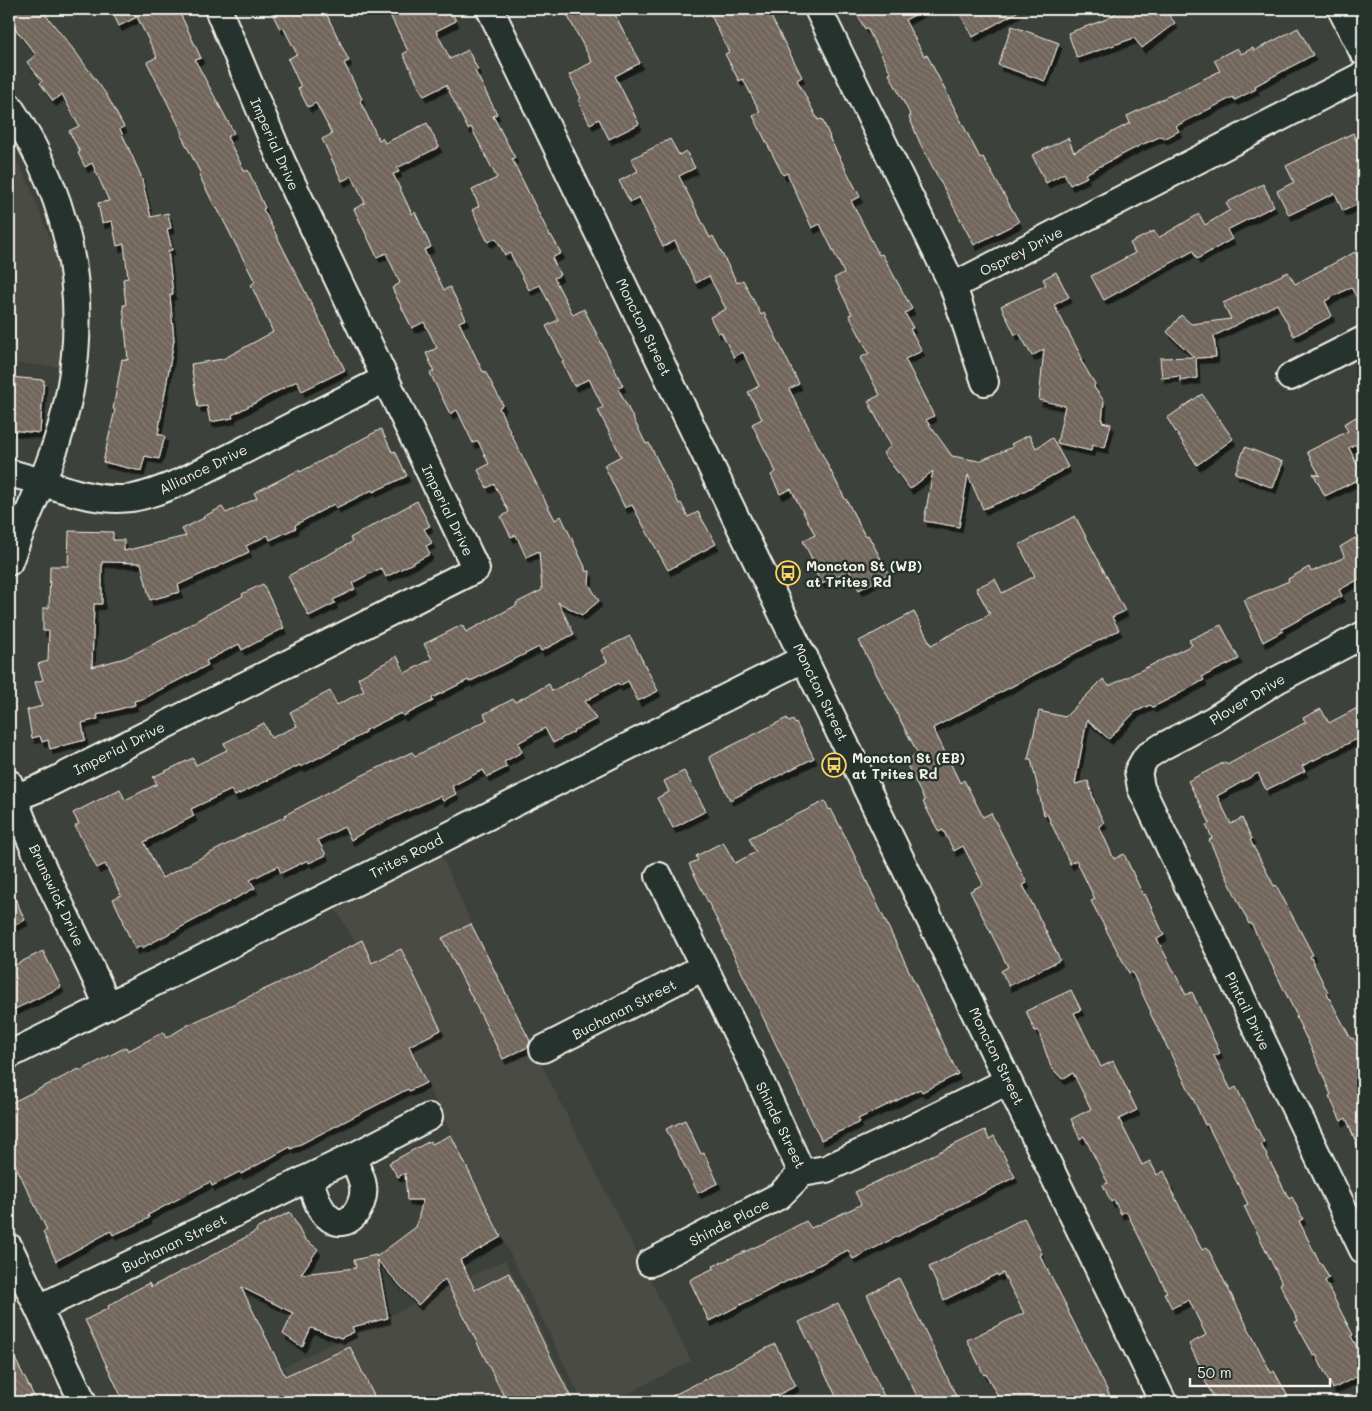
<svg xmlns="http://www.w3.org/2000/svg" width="1372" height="1411" font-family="Mali,sans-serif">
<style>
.built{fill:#4c4c45}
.building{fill:url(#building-back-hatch);stroke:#f4f1e8;filter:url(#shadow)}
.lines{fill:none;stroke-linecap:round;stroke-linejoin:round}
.minor-casing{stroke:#f4f1e8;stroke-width:30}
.minor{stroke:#26332d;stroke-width:26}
.labels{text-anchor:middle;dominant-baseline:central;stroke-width:5;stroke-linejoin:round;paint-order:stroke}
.street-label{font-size:14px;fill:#f4f1e8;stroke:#26332d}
.poi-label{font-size:14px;font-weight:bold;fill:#f4f1e8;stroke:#26332d;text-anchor:start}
</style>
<defs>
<pattern id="building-back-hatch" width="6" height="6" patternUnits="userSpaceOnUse" patternTransform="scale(1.25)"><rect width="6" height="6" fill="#71655c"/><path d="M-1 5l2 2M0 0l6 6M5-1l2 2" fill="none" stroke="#867c73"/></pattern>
<filter id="shadow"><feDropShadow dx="3" dy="5.5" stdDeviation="0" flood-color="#0009"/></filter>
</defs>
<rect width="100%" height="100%" fill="#3c423b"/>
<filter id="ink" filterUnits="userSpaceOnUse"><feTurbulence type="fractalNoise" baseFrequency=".02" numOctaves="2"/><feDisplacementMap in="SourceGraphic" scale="10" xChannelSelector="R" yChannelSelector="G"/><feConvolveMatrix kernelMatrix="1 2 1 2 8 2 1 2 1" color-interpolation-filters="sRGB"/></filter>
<g filter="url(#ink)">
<path class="built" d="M9,144l22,45 29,77 4,44 -3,57 -52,-4z
M442,856l35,81 214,424 -80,41h-28l-216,-440 -31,-53z
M505,1260l71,142h-275l-17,-35z"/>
<path class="building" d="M9,9h32l36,45 29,40 18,33 -4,2 21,47 10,41 17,-4 3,15 -4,1 5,21 -4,1 5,43 -3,1 4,45 -16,94 7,2 -6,23 -14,-3 -4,15 -38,-9 12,-52 -2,-1 9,-50 6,1 -5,-55h3l-3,-26 5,-1 -4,-34 -7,2 -5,-25 -10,2 -4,-20 11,-2 -17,-38 -7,4 -7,-14 2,-1 -11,-21 10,-5 -17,-32 -9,7 -13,-18 2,-2 -15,-19 9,-7 -27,-34z
M111,9h67l23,49 -6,2 39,73 -7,4 18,35 3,-2 17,38 -2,1 82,161 -43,21 -5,-10 -65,34 1,3 -23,4 -3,-16 -9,1 -7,-43 32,-5 50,-27 -22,-47 4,-3 -38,-74 -1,1 -17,-34 2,-1 -20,-39 2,-1 -36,-72 10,-5 -20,-40 -18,9z
M270,9h54l25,52 -5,2 18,36 -2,2 19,39 3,-2 3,5 42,-20 12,24 -42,21 2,4 -6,2 19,40 3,-2 16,35 -7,3 20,40 6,-3 16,32 -7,3 24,50 2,-1 18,34 -4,3 16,34 40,78 6,-4 24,51v4h5l-1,13 10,17 -17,14 -24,-13 16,32 -33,17 -2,-4 -70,35 -1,-2 -36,18 1,3 -30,15 -2,-3 -37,18 1,2 -64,34 -1,-2 -65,31 -4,-6 -40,19 3,7 -50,26 18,36 85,-44 1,1 38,-19 -1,-1 61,-32 66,-31 3,4 72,-36 -3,-6 29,-15 2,3 34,-18 3,7 55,-29 -6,-12 29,-14 28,55 -20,10 -10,-20 -9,5 -1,-3 -33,18 11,18 -23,12 1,1 -21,11 -8,-15 -27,15 4,9 -18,10 3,5 -20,10 -4,-7 -31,16 4,8 -13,7 -3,-5 -71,33 -18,11 -7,-13 -26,13 8,15 -17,8 -1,-3 -27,13 -3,-7 -28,14 5,8 -113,60 -1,-2 -6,3 -12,-26 1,-1 -11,-23 8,-4 -16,-31 -8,4 -22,-42 4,-2 -6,-11 47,-24 5,11 32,-16 -4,-7 40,-19 3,7 31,-15 -3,-7 40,-20 7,15 26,-12 -7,-14 40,-21 7,14 27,-14 -6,-13 39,-22 8,17 27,-14 -8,-15 38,-19 4,7 51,-27 -1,-2 26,-13 -3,-39 -13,6 -10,-22 -5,2 -10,-20 8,-5 -15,-28 -7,4 -9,-18 11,-6 -11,-23 -5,2 -16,-33 -7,4 -20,-41 4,-2 -8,-18 11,-5 -13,-26 -12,6 -20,-40 8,-5 -14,-30 -9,4 -23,-48 11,-6 -13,-27 -10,5 -20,-42 10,-5 -16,-31 -8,4 -10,-19 3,-1 -13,-28 9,-5 -14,-27 -3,2z
M387,9h63l6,12 -20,10 14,28 18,-9 10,20 -3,1 22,43 -4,2 22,42 -3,1 38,77 1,-1 10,18 -9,5 8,17 -6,3 19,37 11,-6 39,77 -5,2 28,56 3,-1 30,61 2,-1 7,14 10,-5 18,32 -48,26 -36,-65 -7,3 -21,-43 17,-9 -23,-46 5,-3 -14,-28 -15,7 -12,-24 2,-1 -18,-35 12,-6 -18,-35 -11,5 -19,-37 -5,2 -9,-17 -8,4 -16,-32 7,-4 -7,-16 25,-12 -26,-51 -3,2 -22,-44 -22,11 -21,-42 5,-3z
M564,9h48l28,54 -25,13 24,48 -30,15 -10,-20 -9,5 -12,-24 3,-2 -12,-23 23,-13z
M708,9h59l35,68 -5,3 21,40 4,-1 8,18h-1l31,60 -9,4 28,54 3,-1 30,55 -7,4 8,15 -3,1 12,22 -17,8 29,57 -8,4 26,36 27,5 34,-14 -2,-3 18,-9 7,13 16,-10 16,29 -53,29 -32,13 -15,-34 -9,52 -35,-6 9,-50 -23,18 -27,-36 8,-7 -23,-45 12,-6 -20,-37 9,-5 -20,-38 3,-1 -18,-36 10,-5 -24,-49 -8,4 -25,-55 -4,2 -30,-59 7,-4 -17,-33 -4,2 -14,-27 4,-2z
M854,9h72l-21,11 19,36 3,-1 53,103 3,-1 36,65 -45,23 -54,-102 -11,-26 2,-1 -22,-42 2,-1 -24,-45 -2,1z
M957,9h65l-49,28z
M1121,9h43l11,14 -33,25 -8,-10 -57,20 -9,-25 39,-14z
M1012,26l47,17 -14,38 -47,-16z
M1298,28l15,27 -58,31 1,3 -21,11 -2,-3 -57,29 3,5 -15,8 -2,-3 -21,9 -56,29 2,3 -17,8 -6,-12 -18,10 -14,-28 36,-17 6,14 56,-29 -3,-7 93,-45 -6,-11 23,-12 4,6 12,-6 1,3z
M1353,133l10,23v46l-20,9 -8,-18 -46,22 -12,-24 17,-9 -8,-16z
M670,139l9,16 7,-4 9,17 -16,8 31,62 3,-2 24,47 6,-3 18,35 3,-2 35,71 -10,5 56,110h1l19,37 3,-1 21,39 -30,16 -10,-20 -27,14 -11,-20 3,-1 -11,-22 12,-6 -24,-46 -11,5 -9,-19 5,-3 -24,-48 10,-5 -14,-27 11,-6 -16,-34 -9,5 -13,-25 -3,1 -8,-16 16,-8 -17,-33 -13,7 -21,-42 -12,6 -24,-50 -9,5 -11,-21 19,-10 -7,-12z
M1263,184l11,22 -47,24 5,9 -35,20 -4,-8 -89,49 -13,-24 44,-23 -5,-10 24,-12 4,7 41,-24 6,11 25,-15 -4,-7z
M1355,252l8,15v42l-12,-22 -26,14 7,15 -38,20 -17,-32 -63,32 2,21 -20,1 1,20 -17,3v-5l-18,2 -2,-20 34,-1 -27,-25 14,-17 10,9 40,-5 -8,-16 65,-31 7,12z
M1056,272l13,25 -15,8 28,53 -2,1 15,25 -1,3 10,14 -2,21 9,2 -6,24 -13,-3 -1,6 -34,-8 8,-37 -26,-6 5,-51 -12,7 -13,-23 -4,2 -14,-29 45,-21 -3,-6z
M9,377l35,3 -4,53 -31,-3z
M1202,394l31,45 -36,26 -30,-47z
M1363,413v46l-8,-15 -6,4 14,29 -38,19 -12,-23 7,3 -13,-24 41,-21 -4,-7z
M381,429l11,23 3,-1 12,25 -34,16 -1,-2 -36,18 -2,-4 -39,21 1,3 -26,12 -2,-5 -22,11 3,6 -71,33 2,7 -30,8 -9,-37 -39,-1v42h-8l-2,63 33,-9 47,-23 36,-21 35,-18 -1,-2 21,-10 21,44 -42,22 -3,-6 -33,17 2,4 -66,34 -8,2 1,4 -38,10 1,4 -16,4 3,17 -35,9 -2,-9 -6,2 -2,-6 -8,2 -5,-28 15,-4 -7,-24 8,-2 -5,-16 10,-3 1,-30h-6v-23h6l1,-42h18l1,-35 44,1v8h11v11l62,-15 -4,-7 22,-11 -1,-1 19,-10 4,6 31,-15 -3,-5 45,-23 1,2z
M1245,447l38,15 -10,26 -38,-15z
M417,501l13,25 -6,3 8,14 -6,3 4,8 -44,23 -5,-9 -29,15 3,6 -22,11 2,3 -26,13 -21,-40 64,-34 -2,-4z
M1075,516l50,95 -13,6 7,13 -186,98 27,55 4,-3 19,37 8,-4 36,70 -4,2 37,75 -51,26 -8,-15 7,-4 -38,-76 13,-7 -20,-38 -9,5 -11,-21 -4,2 -16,-30 2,-1 -20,-40 13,-7 -59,-113 55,-29 17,33 59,-31 -14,-26 19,-9 7,14 33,-17 -16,-31z
M1355,538l8,15v24l-24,13 3,6 -60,33 1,2 -20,11 -19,-42 45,-19 -1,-2 21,-12 2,5 34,-15 -5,-10z
M1221,625l18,34 -37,18 2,3 -29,16 -22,11 -3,-2 -15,7 -26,27 -22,-19 -12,64 13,-3 7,23 9,19 -5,3 15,33 10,-5 19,41 2,-1 19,41 -7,4 29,56 6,-3 28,61 -6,3 17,34 5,-3 11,21 17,34 -3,2 28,55 3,-2 11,22 -4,2 21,43 1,-1 8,15 -4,3 28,54 -2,1 12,23v14l-30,16 -17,-34 -2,1 -19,-34 3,-1 -18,-37 2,-1 -38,-77 4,-2 -41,-80 -2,1 -15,-33 -40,-79 1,-1 -19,-40 -3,1 -38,-72 4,-2 -19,-39 -6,4 -23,-50 -3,1 -13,-56h-3l11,-48 26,6 38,-38 6,7 83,-41 -3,-5z
M1363,705v31l-61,30 3,5 -39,19 -8,-17 -41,23 14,28 11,-6 10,21 -2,1 24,46 2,-1 37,70 -3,1 18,37 -1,1 24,45 2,-1 10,20v101l-17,-41 -5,3 -12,-25 2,-1 -17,-41 -18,-37 1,-1 -46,-93 -2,1 -40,-84 3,-2 -6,-13 4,-2 -22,-42 37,-19 2,3 79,-43 -3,-4 18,-9 8,14z
M787,718l2,4 4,-2 2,4 1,-1 18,35 -84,42 -21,-43z
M684,771l22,40 -33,17 -16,-30 12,-6 -5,-11z
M825,801l4,9 2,-1 15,29 112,236 -36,18 -2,-3 -22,11 -40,19 2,3 -39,18 -103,-218 -29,-58 9,-4 -2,-4 27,-14 12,21 21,-11 -7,-14z
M9,885l16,35 -16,8z
M471,924l59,117 -2,6 -25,12 -61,-121z
M362,940l10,23 29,-14 40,81 -32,16 17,37 -17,8 -1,-2 -117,60 -1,-2 -49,27 -2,-2 -27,14 -2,-4 -62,33 1,3 -13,7 -23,10 -2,-4 -55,30 -13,-29 4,-2 -38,-78v-48l70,-35 1,2 46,-24 2,4 35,-19 3,6 22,-13 101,-47z
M43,951l18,36 -52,25v-44z
M1071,990l10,20 -7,3 27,54 12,-6 24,49 -18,9 23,46 8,-4 7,14 7,-4 7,16 -1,1 32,62 5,-3 64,126 3,-2 17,31h-75l-18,-35 2,-1 -11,-22 17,-9 -17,-35 -17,8 -8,-15 3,-1 -41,-81 -5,3 -7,-14 -3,2 -8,-17 5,-2 -24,-47 -4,3 -9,-20 20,-10 -18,-36 -11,6 -11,-12 -13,-37 -3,1 -9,-20z
M685,1120l16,34 3,-1 14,30 -20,10 -32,-64z
M985,1130l4,9 5,-3 21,41 -162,82 -5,-9 -139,71 -19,-40 1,-2 23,-11 -1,-2 51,-23 42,-22 5,7 47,-22 3,-2 -6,-12z
M451,1135l50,102 -41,23 15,30 34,-17 64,129h-66l-62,-123 -27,26 -41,-45 11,58 -36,9 2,5 -13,6 -30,-10 -9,19 -19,-13 10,-21 -52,-26 44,89 65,-29 27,55h-253l-39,-82 24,-12 -1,-2 24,-14 17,-9 2,4 47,-24 59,-32 -1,-2 34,-17 14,27 14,10 -17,25 55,-6 -2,-8 22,-5v2l40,-30 7,-27h-16l-2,-27 -7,4 -9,-14 41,-22 2,3z
M1024,1218l18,36 -2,1 29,56h-1l45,91h-112l-15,-28 -2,1 -17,-35 57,-27 -21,-40 -5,3 -1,-2 -53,26 -15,-33z
M899,1278l29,59 31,65h-39l-53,-107z
M838,1303l49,99h-48l-40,-80z
M775,1344l21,42 -33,16h-103z
M9,1347l28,55h-28z"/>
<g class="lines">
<g class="minor-casing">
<path id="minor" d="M490,9l673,1393
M818,9l135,277 32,96
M1341,9l22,43
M9,106c74,110 87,235 40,358 -13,33 -28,65 -40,98
M953,286l410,-211
M1290,377l73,-37
M9,473c40,9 81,31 123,25 18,-3 34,-10 51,-17l202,-102
M1363,635l-86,45 -64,40 -50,26 -17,11 -8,14 3,17 222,462
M9,783c25,77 67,149 99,223
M14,798l28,-11 434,-218 -194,-407 -64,-153
M659,876l97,196 46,101
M543,1049l161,-82
M9,1055l796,-397
M802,1173l24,-4 77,-36 105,-52
M308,1178c7,13 8,28 19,38 20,19 39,-10 36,-30 -1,-9 -7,-20 -11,-29
M9,1247l74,155
M650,1263l129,-67 23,-23
M39,1308l313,-151 77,-40"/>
</g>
<use href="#minor" class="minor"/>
</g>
</g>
<defs>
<g id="bus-ring" transform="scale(1.25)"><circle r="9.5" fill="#26332d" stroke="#ffd166" stroke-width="1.5"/><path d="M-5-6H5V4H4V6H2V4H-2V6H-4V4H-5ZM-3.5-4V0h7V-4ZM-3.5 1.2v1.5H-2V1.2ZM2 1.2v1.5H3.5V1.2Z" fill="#ffd166"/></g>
</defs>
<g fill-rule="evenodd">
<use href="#bus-ring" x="788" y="573"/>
<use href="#bus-ring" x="834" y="765"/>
</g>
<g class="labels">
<g class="street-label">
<text transform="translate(275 144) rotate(66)">Imperial Drive</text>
<text transform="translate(1021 251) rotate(-27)">Osprey Drive</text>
<text transform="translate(644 327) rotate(64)">Moncton Street</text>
<text transform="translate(203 469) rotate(-26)">Alliance Drive</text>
<text transform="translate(448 510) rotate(64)">Imperial Drive</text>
<text transform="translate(821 692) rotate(64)">Moncton Street</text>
<text transform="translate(1247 699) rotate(-31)">Plover Drive</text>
<text transform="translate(119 748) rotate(-27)">Imperial Drive</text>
<text transform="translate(406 856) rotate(-27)">Trites Road</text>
<text transform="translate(57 895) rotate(65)">Brunswick Drive</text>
<text transform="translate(624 1009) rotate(-27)">Buchanan Street</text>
<text transform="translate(1248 1011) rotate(64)">Pintail Drive</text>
<text transform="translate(997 1056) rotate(64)">Moncton Street</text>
<text transform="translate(781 1125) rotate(64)">Shinde Street</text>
<text transform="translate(729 1222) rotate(-27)">Shinde Place</text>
<text transform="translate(174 1243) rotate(-26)">Buchanan Street</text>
</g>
<g class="poi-label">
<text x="806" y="565">Moncton St (WB)<tspan x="806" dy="16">at Trites Rd</tspan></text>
<text x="852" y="757">Moncton St (EB)<tspan x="852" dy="16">at Trites Rd</tspan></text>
</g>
</g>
<rect width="1372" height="1411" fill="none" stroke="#26332d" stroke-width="30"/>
<rect x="15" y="15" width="1342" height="1381" fill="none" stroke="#f4f1e8" stroke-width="2" filter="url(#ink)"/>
<path d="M1190 1378v8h140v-8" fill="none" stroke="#f4f1e8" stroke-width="2.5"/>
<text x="1197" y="1378" font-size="15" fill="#f4f1e8" stroke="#26332d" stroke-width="4" paint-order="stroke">50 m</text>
</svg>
